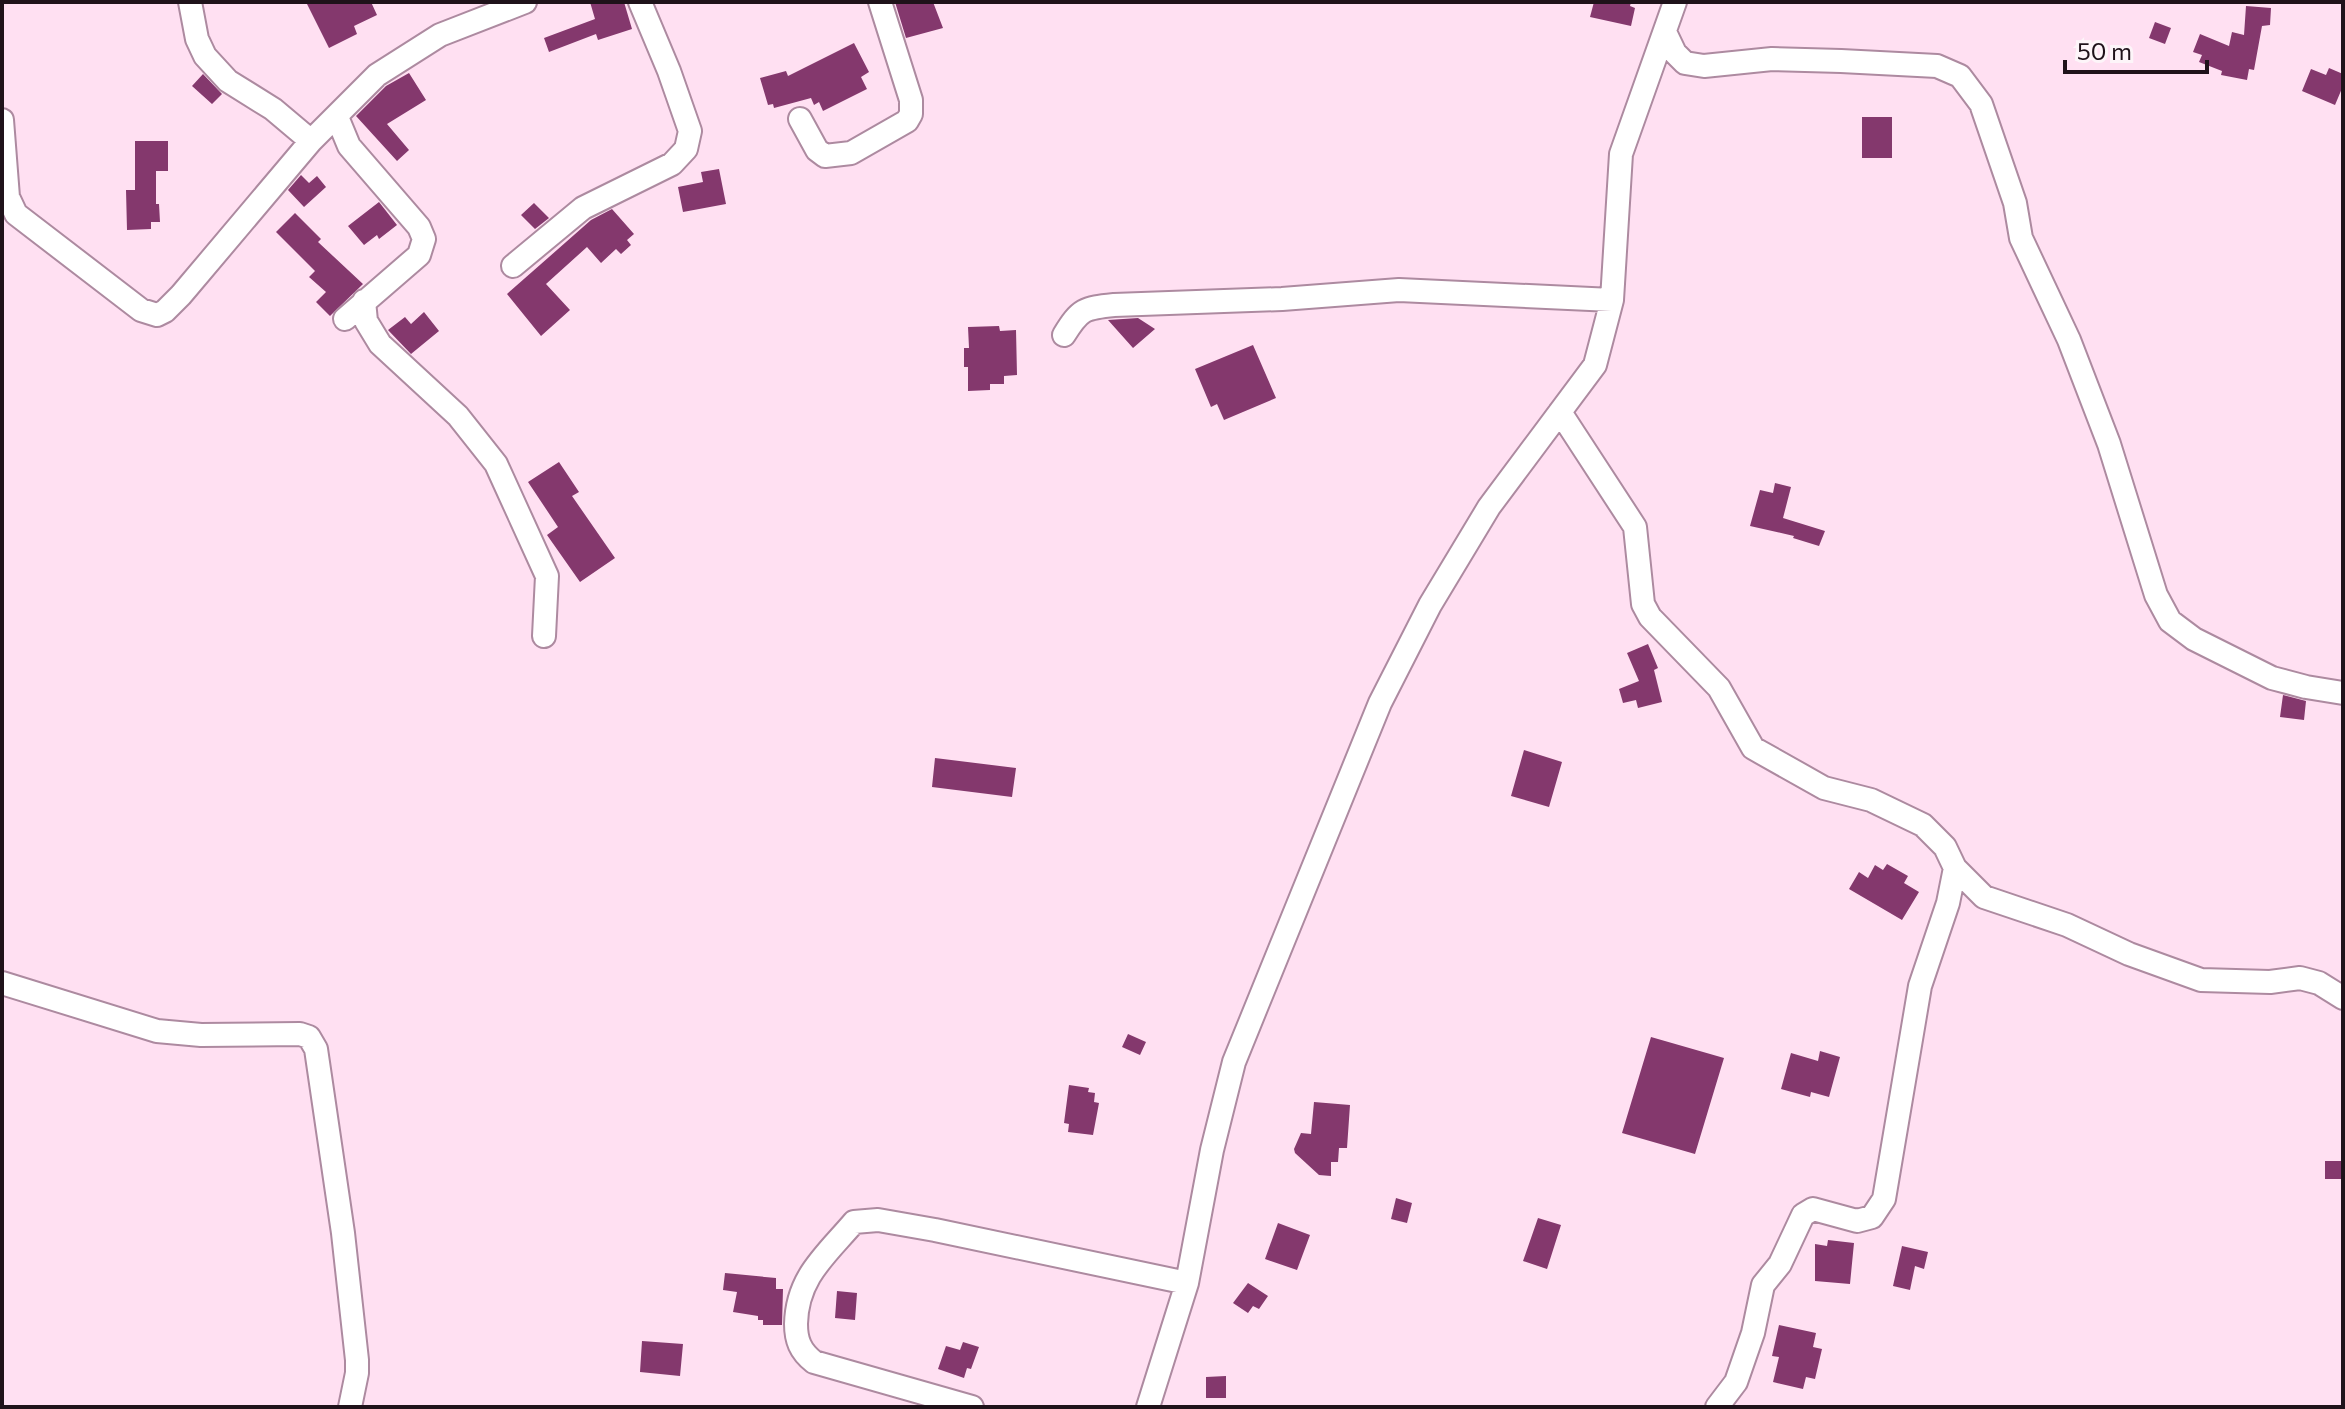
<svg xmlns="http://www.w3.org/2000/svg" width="2345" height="1409" font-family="Commissioner,sans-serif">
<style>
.building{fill:#84386d}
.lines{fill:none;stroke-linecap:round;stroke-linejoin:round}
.minor-casing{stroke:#ad8aa0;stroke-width:26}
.minor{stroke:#fff;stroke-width:22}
</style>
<rect width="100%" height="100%" fill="#ffe0f2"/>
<path class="building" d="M306,2h65l6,13 -23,11 3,8 -28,14z
M590,2h34l8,27 -34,11 -2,-6 -47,18 -5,-14 51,-19z
M895,2h38l10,26 -37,10z
M1594,2h37l-1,4 5,2 -4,18 -41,-9z
M2246,6l25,2 -1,17 -8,1 -8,44 -5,-1 -2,11 -26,-5 1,-4 -23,-9 3,-7 -9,-3 7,-18 29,12 3,-14 12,3z
M2155,22l16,6 -6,16 -16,-6z
M854,43l15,29 -8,5 6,12 -44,22 -4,-9 -5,3 -3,-7 -37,10 -1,-4 -5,1 -8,-27 26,-7 2,5z
M2329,68l14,6v12l-8,19 -33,-14 9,-22 15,6z
M409,73l17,27 -39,24 22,26 -12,11 -41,-45 30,-30z
M203,74l19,20 -10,10 -20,-18z
M1862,117h30v41h-30z
M135,141h33v30h-12v33h3l1,18h-9v7l-24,1 -1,-40h9z
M719,169l7,35 -43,8 -5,-25 25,-5 -2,-10z
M301,175l8,8 8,-7 9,11 -22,20 -16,-17z
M379,202l18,23 -18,14 -2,-4 -13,10 -16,-19z
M534,203l15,15 -14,11 -14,-14z
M612,209l22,25 -7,6 4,5 -10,9 -5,-5 -15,14 -14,-16 -41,37 24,26 -29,26 -34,-42 84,-74z
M295,213l26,26 -3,3 45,42 -33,32 -14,-14 10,-10 -17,-15 6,-6 -39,-39z
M424,312l15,19 -28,23 -23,-24 17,-13 6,7z
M1138,318l17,11 -22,19 -25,-28z
M999,326l1,5 16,-1 1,45 -13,1v8h-14v6l-22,1v-24h-4v-19h5l-1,-21z
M1253,345l23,53 -52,22 -7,-16 -6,3 -16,-38z
M559,462l20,30 -7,4 43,62 -35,24 -33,-47 11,-8 -30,-45z
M1775,483l16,4 -8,31 42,13 -6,15 -26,-8 1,-2 -44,-10 10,-36 13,3z
M1648,644l10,24 -4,2 8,32 -24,6 -2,-8 -13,3 -4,-14 20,-8 -12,-28z
M2283,695l23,6 -2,19 -24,-3z
M1524,750l38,12 -13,45 -38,-11z
M935,758l81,10 -4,29 -80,-10z
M1887,864l21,12 -4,7 15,9 -17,28 -53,-31 10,-17 9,6 7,-13 8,5z
M1128,1034l18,8 -6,13 -18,-8z
M1651,1037l73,21 -29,96 -73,-21z
M1820,1051l20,6 -11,40 -18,-5 -1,5 -29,-8 10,-36 27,8z
M1069,1085l20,3 -1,4 7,1 -1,9 5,1 -6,32 -25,-3 1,-8 -5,-1z
M1314,1102l36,3 -3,43h-8l-1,14h-7v14l-12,-1 -24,-22 -1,-4 7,-16 10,1z
M2325,1161h18v18h-18z
M1396,1198l16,5 -5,20 -16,-4z
M1538,1218l23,7 -14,44 -24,-8z
M1278,1223l32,12 -13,35 -32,-11z
M1828,1240l26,3 -4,41 -35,-3v-37l12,2z
M1902,1246l26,6 -4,17 -9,-3 -5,24 -17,-4z
M725,1273l51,5v11h7l-1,36h-19v-5h-5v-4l-25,-4 4,-20 -14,-2z
M1248,1283l20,13 -9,13 -6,-3 -5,7 -15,-10z
M837,1291l20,2 -2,27 -20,-2z
M1779,1325l37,8 -3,14 9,2 -7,30 -9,-2 -3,12 -30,-7 6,-25 -7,-1z
M642,1341l41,3 -3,32 -40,-4z
M963,1342l16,5 -8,22 -4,-1 -3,10 -26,-9 8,-23 14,4z
M1226,1376v22h-20v-21z"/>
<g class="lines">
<g class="minor-casing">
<path id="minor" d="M190,2l7,37 8,17 23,25 45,28 38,32
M1665,32l10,21 10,10 19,3 68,-7 69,2 96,5 23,10 21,28 34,99 6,35 48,102 40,104 47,151 14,26 24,18 78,39 34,9 37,6
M337,117l12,29 70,81 5,12 -5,16 -74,64
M800,119l17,31 8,6 26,-3 56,-32 4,-7v-14l-31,-98
M2,120l6,77 8,17 125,96 16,5 8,-4 16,-16 130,-154 66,-66 63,-40 85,-33
M513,266l70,-58 89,-44 14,-15 4,-18 -21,-60 -29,-69
M364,301l2,20 14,23 78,72 38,48 51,112 -3,60
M1064,335c16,-26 20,-27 50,-30l168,-6 117,-9 213,10
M1560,412l75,115 8,77 7,13 69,71 34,60 71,40 47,12 52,25 22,22 10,21 29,29 83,28 62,29 72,26 69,2 30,-4 19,5 24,15
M2,983l155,48 44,4 99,-1 9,3 7,12 27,184 14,127v13l-7,34
M972,1407l-158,-45c-14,-11 -18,-22 -18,-38 1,-47 30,-69 58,-102l24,-2 57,10 252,53
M1148,1407l39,-124 25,-133 22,-88 146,-359 50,-98 59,-98 106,-142 17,-65 9,-146 54,-152
M1717,1407l19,-25 17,-49 10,-48 17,-21 23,-49 10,-6 44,12 15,-4 12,-18 36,-213 28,-83 7,-35"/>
</g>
<use href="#minor" class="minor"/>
</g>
<rect width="2345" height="1409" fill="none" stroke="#1f121a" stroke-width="8"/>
<path d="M2065 60v12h142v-12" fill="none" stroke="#1f121a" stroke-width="4"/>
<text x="2077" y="60" font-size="24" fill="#1f121a" stroke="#fdf5f9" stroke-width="6" paint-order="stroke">50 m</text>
</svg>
